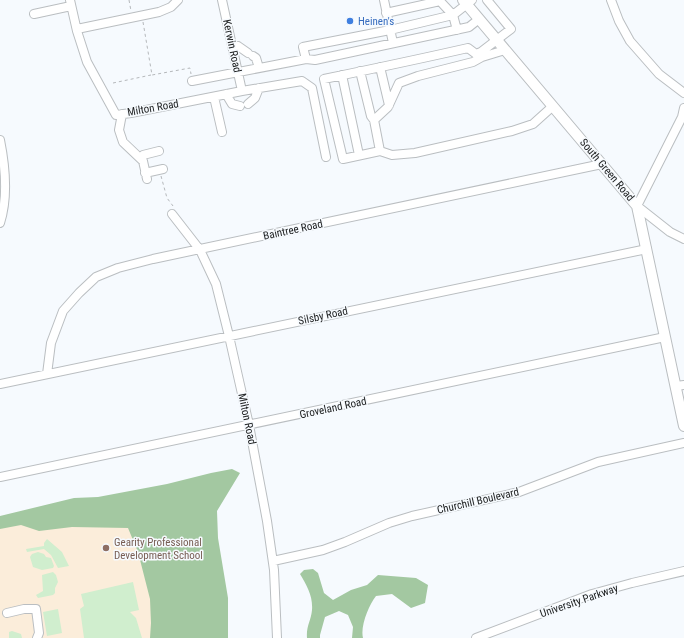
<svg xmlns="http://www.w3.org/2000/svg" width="684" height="638" font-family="'Roboto Condensed',sans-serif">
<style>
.education{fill:#fbedda}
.green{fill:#d0eece}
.forest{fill:#a3c8a1}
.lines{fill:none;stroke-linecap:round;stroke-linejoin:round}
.minor-casing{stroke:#babec1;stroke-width:10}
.major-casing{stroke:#babec1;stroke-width:12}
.path{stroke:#b5b8bb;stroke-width:1;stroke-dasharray:3 3;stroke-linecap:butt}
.minor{stroke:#fff;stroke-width:8}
.major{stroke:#fff;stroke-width:10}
.shop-dot{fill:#3f7fe0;stroke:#f6fafe;stroke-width:1.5}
.education-dot{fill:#8d6e63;stroke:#f6fafe;stroke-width:1.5}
.labels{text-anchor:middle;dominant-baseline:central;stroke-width:3;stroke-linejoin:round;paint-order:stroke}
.shop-label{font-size:11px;fill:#366cbe;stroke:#f6fafe;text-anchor:start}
.street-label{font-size:11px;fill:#202223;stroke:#f6fafe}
.education-label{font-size:11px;fill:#785e54;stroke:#f6fafe;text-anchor:start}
</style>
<rect width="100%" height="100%" fill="#f6fafe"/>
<path class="education" d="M201,482l20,156h-221v-112z"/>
<path class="green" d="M47,539l15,13 7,14 -11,2 -7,-13 -7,-6 -17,3 -1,-3 18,-3v-3z
M38,552l6,2 2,3 5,1 3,8 -1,2 -11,2 -9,-3 -3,-10 2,-3z
M53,572l3,3 2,7 -3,6v5l-2,2 -15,3 -2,-3 7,-4 -1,-16z
M133,582l6,28 -9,2 6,6 6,20h-58l-4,-29 4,-3 -3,-12z
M58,609l4,24 -15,3 -4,-24z
M12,631l9,3 1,4h-13v-6z"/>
<path class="forest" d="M232,469l8,4 -23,38 1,27 10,60v40h-78l1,-15 -1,-24 -12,-47 -10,-24 -56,-1 -33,4 -18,-6 -21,4v-13l74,-18 24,-1 69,-13 44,-11z
M313,569l5,4 6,20 9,7 18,-10 16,-5 11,-10 38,3 12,7 -3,18 -14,5 -19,-14 -16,2c-7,9 -16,30 -13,42h-11l1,-11 -5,-12 -9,-4 -14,6 -5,18v3h-13c-1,-12 4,-17 5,-28 1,-14 -5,-24 -12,-36l4,-4z"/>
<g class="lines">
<g class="minor-casing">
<path id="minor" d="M70,0l7,31 10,31 29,53 15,-2 111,-22 60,-10 10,7 14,69
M222,0l20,91
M384,0l9,43
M439,0l14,15 4,15
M611,0l8,21 11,20 29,33 25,19
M386,13l54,-12
M34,14l37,-8
M77,29l82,-17 12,-5 7,-7
M232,45l6,1 10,7
M253,56l3,2 3,10
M306,59l-3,-12 87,-17 63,-15 19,-15
M380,67l9,38
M360,71l11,45 3,4 6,31 -37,8 -19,-80c48,-10 96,-20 144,-31l8,6 5,-2 30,-23 -24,-29
M342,75l17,80
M192,81l114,-22 9,1 154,-33 10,-8
M226,94l6,10 8,2
M214,97l8,35
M248,104l7,-6 4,-10
M684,108l-2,9 -45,89 33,26 14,7
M122,114l-3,16 4,12 20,19 4,18
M374,120l14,-13 11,-24 19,-7 55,-14 9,-5 23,-7
M0,140c5,25 8,58 0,83
M380,151l12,4 23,-2 97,-22 21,-7 20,-18
M140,158l3,-3 16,-4
M145,173l18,-4
M172,214l28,36 16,34 13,52 20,89 18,96 7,49 3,68
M47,374l4,-31 12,-32 16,-18 17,-16 22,-9 35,-9 449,-95
M0,384l647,-135
M676,386l8,-1
M0,477l665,-140
M273,561l50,-11 22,-8 44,-19 23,-7 107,-24 79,-30 86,-19
M7,613l17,-4h12l3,24 -2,5
M476,638l116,-44 40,-11 52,-12"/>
</g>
<g class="major-casing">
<path id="major" d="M463,0l174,206 47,220"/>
</g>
<path class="path" d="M129,0l2,11
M143,22l9,53 38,-7 1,6
M113,83l38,-8
M161,176l6,22 6,8"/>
<use href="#minor" class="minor"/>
<use href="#major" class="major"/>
</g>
<circle class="shop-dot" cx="350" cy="21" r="4"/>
<circle class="education-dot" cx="106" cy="548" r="4"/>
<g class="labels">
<g class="shop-label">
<text x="358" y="21">Heinen's</text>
</g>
<g class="street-label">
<text transform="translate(232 46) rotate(78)">Kerwin Road</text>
<text transform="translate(153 108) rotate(-10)">Milton Road</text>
<text transform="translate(607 170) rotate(50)">South Green Road</text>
<text transform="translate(293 230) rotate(-12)">Baintree Road</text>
<text transform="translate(323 316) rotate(-12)">Silsby Road</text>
<text transform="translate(333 408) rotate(-12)">Groveland Road</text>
<text transform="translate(247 419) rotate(78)">Milton Road</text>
<text transform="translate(478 501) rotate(-13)">Churchill Boulevard</text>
<text transform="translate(579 601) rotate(-19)">University Parkway</text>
</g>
<g class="education-label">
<text x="114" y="542">Gearity Professional<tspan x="114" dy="13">Development School</tspan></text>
</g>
</g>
</svg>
